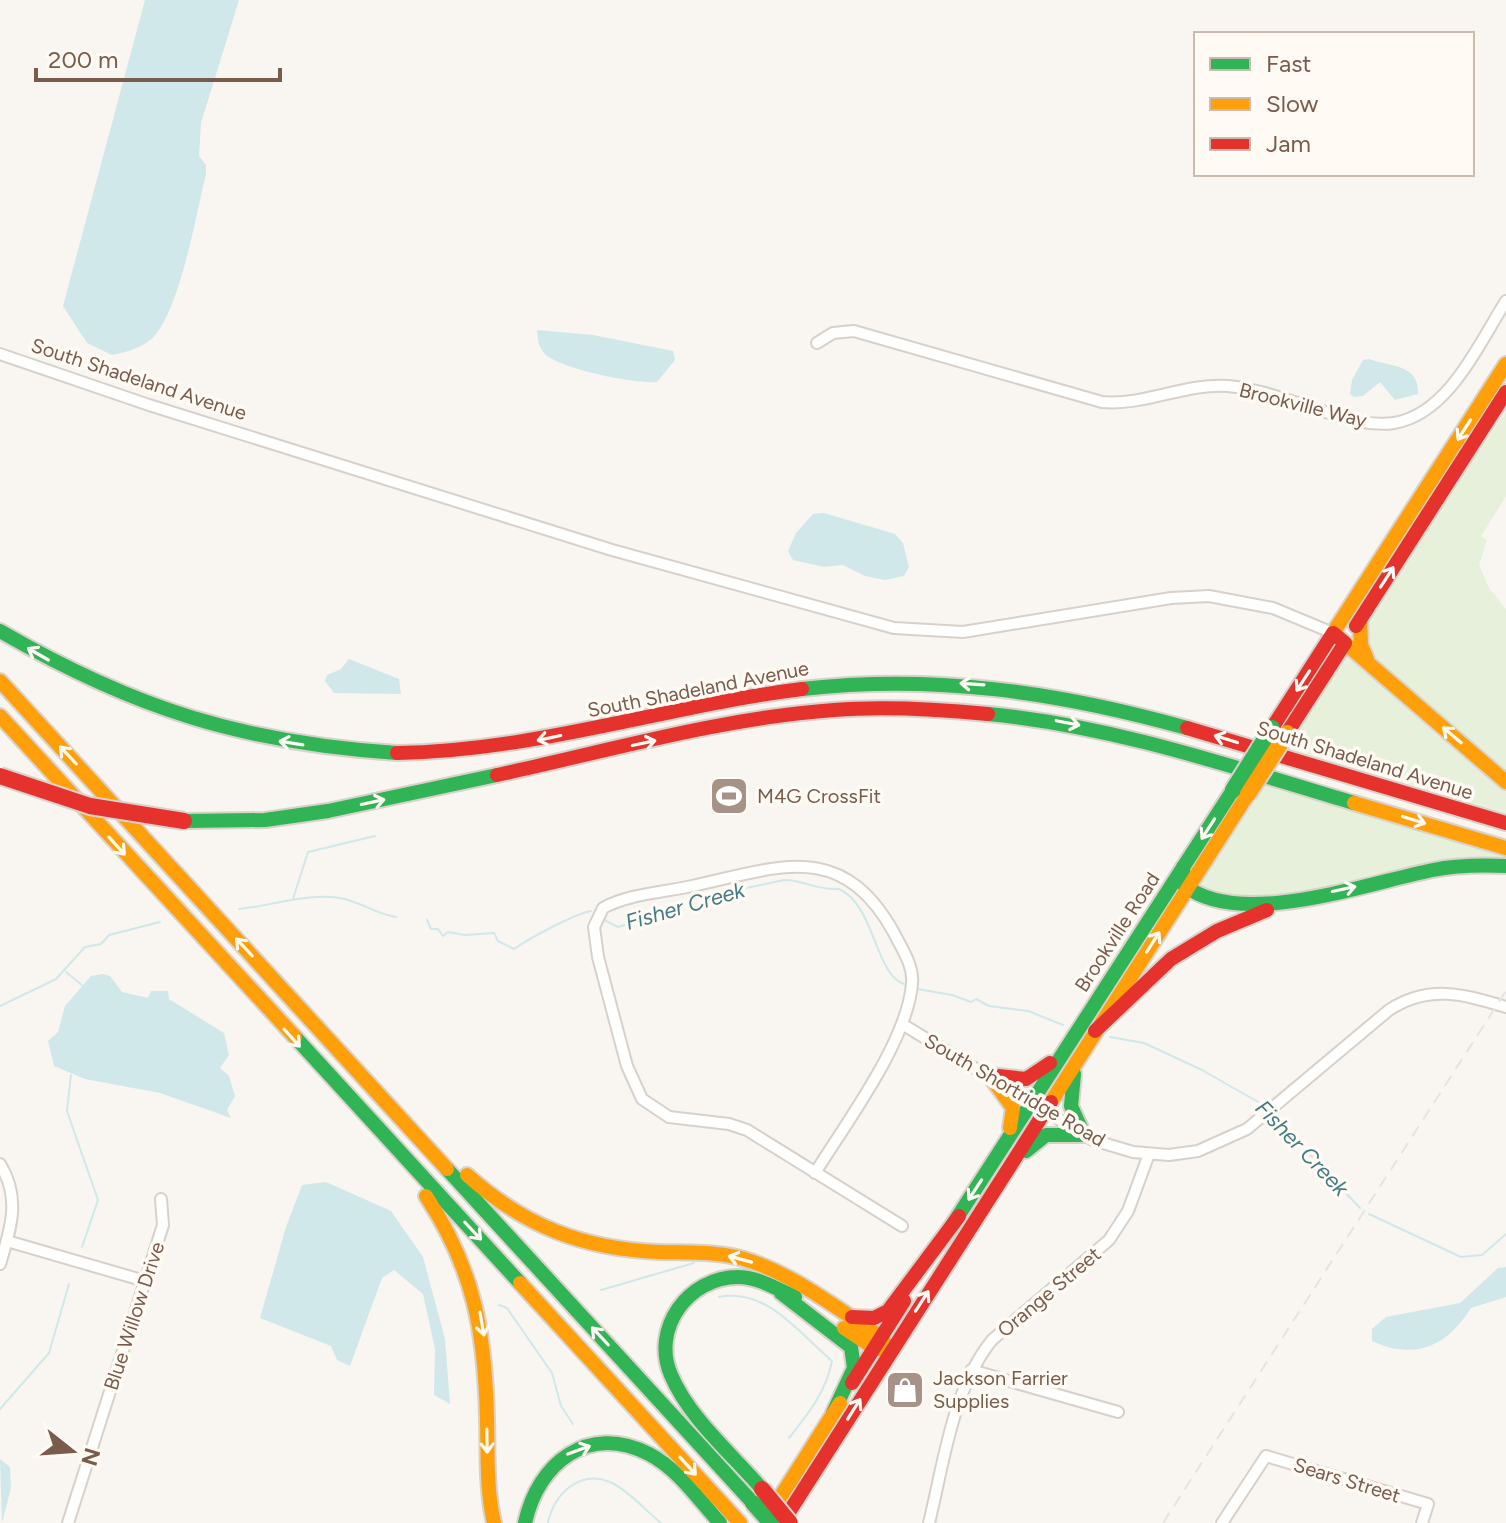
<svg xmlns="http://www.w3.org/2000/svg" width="1506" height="1523" font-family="Figtree,sans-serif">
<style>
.green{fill:#e7f0db}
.water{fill:#d0e8ea}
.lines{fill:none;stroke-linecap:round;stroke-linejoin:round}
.stream{stroke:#d0e8ea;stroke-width:2}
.street-casing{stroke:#d7d1cb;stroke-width:14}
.fast-casing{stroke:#d9d2cb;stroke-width:18}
.slow-casing{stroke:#d9d2cb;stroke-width:18}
.jam-casing{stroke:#d9d2cb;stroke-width:18}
.street{stroke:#fefefd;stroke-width:10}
.fast{stroke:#30b455;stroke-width:14}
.slow{stroke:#ff9f0a;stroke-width:14}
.jam{stroke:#e5322d;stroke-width:14}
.rail{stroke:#e6e3e7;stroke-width:2;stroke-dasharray:12 8;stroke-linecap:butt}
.fast-bridge-casing{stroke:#dad1cc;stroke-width:20;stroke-linecap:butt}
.slow-bridge-casing{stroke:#dad1cc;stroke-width:20;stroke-linecap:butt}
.jam-bridge-casing{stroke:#dad1cc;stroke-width:20;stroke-linecap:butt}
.fast-bridge{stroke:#30b455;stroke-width:16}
.slow-bridge{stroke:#ff9f0a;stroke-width:16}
.jam-bridge{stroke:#e5322d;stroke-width:16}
.oneway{stroke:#fffaf3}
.labels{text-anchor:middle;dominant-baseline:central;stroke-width:7;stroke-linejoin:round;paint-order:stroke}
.street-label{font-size:20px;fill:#7a5c4d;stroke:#fffaf3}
.poi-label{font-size:20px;fill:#7a5c4d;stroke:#fffaf3;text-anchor:start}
.water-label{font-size:22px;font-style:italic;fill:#437c86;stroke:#fffaf3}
</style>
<rect width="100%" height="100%" fill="#f9f5f0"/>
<path class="green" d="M1506,411v85l-25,40 6,4 -8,25 10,23 17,21v166l-131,-115 -9,-33 34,-61z
M1348,653l158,132v28l-218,-65z
M1265,785l241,68v7l-245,39 -57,-8 -7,-7z"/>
<path class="water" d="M145,0h94l-38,123 -2,33 7,9v9c-10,41 -25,129 -50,160 -10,13 -28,18 -44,21l-25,-12 -24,-37z
M537,330l56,5 80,16 2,9 -18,22c-22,2 -97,-13 -112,-28 -7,-8 -7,-13 -8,-24z
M1369,359c21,8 51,5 49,35l-23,6 -15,-18 -17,14 -9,1 -4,-3 2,-14 11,-20z
M824,513l71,21 8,9 6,24 -5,9 -19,4 -20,-4 -22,-11 -19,2 -31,-7 -5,-9 8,-18 17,-19z
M349,659l50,20 2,15 -67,-1 -9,-12 2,-6 14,-6z
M103,974l7,2 12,16 26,6 3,-7h17l1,8 55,34 5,22 -9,13 9,8 6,20 -8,14 4,8 -71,-25 -75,-14 -31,-13 -6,-25 10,-9 7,-26 26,-30z
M326,1182l65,29 32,46 22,82 5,65 -16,-9 1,-46 -12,-55 -29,-24 -12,8 -32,88 -13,-6 -6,-14 -71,-28 26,-91 16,-42z
M1506,1267v30l-35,11c-24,38 -55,53 -99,33v-12l14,-12 74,-14 38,-35z
M0,1459l10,8 1,21 -9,35z"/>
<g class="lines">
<path class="stream" d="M293,899l15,-47 67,-16
M239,909c33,-3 72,-18 106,-10 18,5 33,15 51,18
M427,920l4,9h7l5,7 5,-4 17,3 29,-2 4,8 16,8c16,-11 60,-35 77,-38
M604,920l14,7 56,-16 21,-12 89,-19c21,0 30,10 55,9 36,16 36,86 65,95
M66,972l17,14
M917,989l35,6 19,7 5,-3 13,7 39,5 35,14
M0,1006l56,-27 29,-32 16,-3 8,-9 51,-13
M1110,1037l34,6 58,27 65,37
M71,1075l-4,36 31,89 -16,47
M1273,1115l87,93
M1369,1214l92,43 21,-2 24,-21
M601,1290l93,-27
M719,1297c48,-9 78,34 113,64 -6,31 -24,53 -43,77
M499,1305l8,3 45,65 9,33 12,18
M0,1409l49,-56 20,-69
M548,1523c5,-29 33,-55 64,-40 17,8 34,28 49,40"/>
<g class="street-casing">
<path id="street" d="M817,343l16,-10 21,-2 248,71c43,4 82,-19 126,-16 30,3 59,14 88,23 24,7 52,18 78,14 55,-9 85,-80 112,-122
M0,354l149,51 463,145 282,78 69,4 208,-34 38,-2 64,12 60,25
M902,1024l191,116 40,12 36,3 29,-4 49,-22 142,-119c40,-26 74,-16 117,-3
M0,1164c21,34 11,64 0,100
M815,1173c31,-50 92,-131 97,-189 2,-18 -10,-35 -18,-51 -52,-94 -115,-66 -202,-47 -27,6 -64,8 -89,22l-9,19 4,30 29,109 15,33 27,18 60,7 18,6 155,96
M7,1241l138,40
M971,1370l147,42
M68,1523l95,-298 -2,-26
M929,1523c15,-61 23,-133 63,-183l117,-100 19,-29 21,-57
M1222,1523l44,-67 162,48 -6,19"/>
</g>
<g class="fast-casing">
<path id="fast" d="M0,631c133,77 243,112 397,122
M802,689c133,-15 256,3 385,39
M988,714c126,12 245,53 366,89
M184,821l81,-1 63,-9 169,-36
M1183,867l1,18c56,45 183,-2 249,-15 24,-5 49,-5 73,-4
M295,1037l225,246
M1074,1074l-3,32 13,29
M1026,1151l20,-16h38
M447,1169l306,334
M953,1224l280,-434
M781,1293l70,54 3,21 -21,45
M762,1489c-30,-35 -73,-71 -91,-114 -20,-46 17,-98 67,-98 20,0 39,12 57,20
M525,1523c13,-60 63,-100 124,-69 29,15 49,45 71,69"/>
</g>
<g class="slow-casing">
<path id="slow" d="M1360,620l1,25 6,14
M1333,633l173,-269
M1345,643l161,139
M0,681l447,488
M0,716l295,321
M1354,803l152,45
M989,1075l24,33 -3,20
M1051,1102l197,-308
M467,1175c57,51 116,74 192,77 28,1 58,-1 85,7 50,15 93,50 137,78l9,14
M426,1196c48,73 59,136 61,222 1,36 -1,70 7,105
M520,1283l220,240
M844,1328l30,20 16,3
M769,1515l71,-112"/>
</g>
<g class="jam-casing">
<path id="jam" d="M1356,626l150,-234
M1187,728l319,95
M1272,728l61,-95 12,10 -58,90
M397,753c138,-2 269,-47 405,-64
M497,775c111,-24 224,-57 337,-65 52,-4 102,-1 154,4
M1095,1031l76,-72 46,-28 50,-21
M989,1075l37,4 24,-16
M852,1317l22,1 14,-7 71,-95
M852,1383l52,-82
M782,1523l269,-421"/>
</g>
<use href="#street" class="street"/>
<use href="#fast" class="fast"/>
<use href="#slow" class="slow"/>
<use href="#jam" class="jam"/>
<path class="rail" d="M1163,1523l343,-532"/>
<g class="fast-bridge-casing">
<path id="fast-bridge" d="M1233,790l39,-62
M753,1503l18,20"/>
</g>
<g class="slow-bridge-casing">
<path id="slow-bridge" d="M1248,794l39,-61"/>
</g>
<g class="jam-bridge-casing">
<path id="jam-bridge" d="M0,776l90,30 94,15
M762,1489l28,34"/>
</g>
<use href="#fast-bridge" class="fast-bridge"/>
<use href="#slow-bridge" class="slow-bridge"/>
<use href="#jam-bridge" class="jam-bridge"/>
</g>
<defs><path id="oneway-shaft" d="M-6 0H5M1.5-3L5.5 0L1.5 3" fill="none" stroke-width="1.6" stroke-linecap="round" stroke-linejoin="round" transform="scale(2)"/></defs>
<g class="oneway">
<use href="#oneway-shaft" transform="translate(1464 430) rotate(123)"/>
<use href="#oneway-shaft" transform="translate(1387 577) rotate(-57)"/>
<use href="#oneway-shaft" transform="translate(38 654) rotate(-150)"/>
<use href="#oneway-shaft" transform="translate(1303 681) rotate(123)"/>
<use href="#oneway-shaft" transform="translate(972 684) rotate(-176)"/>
<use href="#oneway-shaft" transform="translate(1068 723) rotate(11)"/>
<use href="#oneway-shaft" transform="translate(1452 735) rotate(-140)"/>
<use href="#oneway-shaft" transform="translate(549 738) rotate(168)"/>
<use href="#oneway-shaft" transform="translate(1226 739) rotate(-163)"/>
<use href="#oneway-shaft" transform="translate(291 743) rotate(-171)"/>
<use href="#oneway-shaft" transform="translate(644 743) rotate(-12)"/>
<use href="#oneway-shaft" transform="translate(68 755) rotate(-133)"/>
<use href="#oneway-shaft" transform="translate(373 802) rotate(-12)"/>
<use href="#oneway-shaft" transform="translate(1414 820) rotate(17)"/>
<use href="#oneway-shaft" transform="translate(1208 829) rotate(123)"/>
<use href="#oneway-shaft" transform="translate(117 846) rotate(48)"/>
<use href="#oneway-shaft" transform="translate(1344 889) rotate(-12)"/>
<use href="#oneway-shaft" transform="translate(1153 942) rotate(-57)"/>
<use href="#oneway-shaft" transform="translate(244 947) rotate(-133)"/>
<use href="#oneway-shaft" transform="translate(292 1038) rotate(48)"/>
<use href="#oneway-shaft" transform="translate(975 1190) rotate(123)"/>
<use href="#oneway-shaft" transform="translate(473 1231) rotate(47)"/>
<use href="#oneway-shaft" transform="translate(740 1259) rotate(-165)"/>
<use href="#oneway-shaft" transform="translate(922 1301) rotate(-57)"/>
<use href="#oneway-shaft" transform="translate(482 1324) rotate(80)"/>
<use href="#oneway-shaft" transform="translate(600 1336) rotate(-133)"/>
<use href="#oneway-shaft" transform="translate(854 1409) rotate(-58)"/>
<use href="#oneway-shaft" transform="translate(487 1441) rotate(89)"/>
<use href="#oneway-shaft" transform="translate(579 1450) rotate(-20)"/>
<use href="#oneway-shaft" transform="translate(688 1466) rotate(48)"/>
</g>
<defs>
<g id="stadium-square" transform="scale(2)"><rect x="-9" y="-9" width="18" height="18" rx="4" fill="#a69286" stroke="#fffaf3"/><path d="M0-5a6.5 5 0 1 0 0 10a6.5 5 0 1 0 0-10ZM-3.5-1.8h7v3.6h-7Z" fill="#fff"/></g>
<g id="shop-square" transform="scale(2)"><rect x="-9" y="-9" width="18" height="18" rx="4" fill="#a69286" stroke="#fffaf3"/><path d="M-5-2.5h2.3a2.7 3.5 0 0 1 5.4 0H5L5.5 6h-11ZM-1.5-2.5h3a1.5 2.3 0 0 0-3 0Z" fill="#fff"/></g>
</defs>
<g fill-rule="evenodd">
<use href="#stadium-square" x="729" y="796"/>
<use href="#shop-square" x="905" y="1390"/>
</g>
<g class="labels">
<g class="street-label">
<text transform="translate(139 379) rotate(18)">South Shadeland Avenue</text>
<text transform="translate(1303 405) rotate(14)">Brookville Way</text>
<text transform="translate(698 689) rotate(-11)">South Shadeland Avenue</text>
<text transform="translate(1365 760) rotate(17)">South Shadeland Avenue</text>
<text transform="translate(1117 932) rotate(-57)">Brookville Road</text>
<text transform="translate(1015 1090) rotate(30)">South Shortridge Road</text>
<text transform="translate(1049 1292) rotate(-40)">Orange Street</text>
<text transform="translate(134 1316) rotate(-72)">Blue Willow Drive</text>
<text transform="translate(1347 1480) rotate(17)">Sears Street</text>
</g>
<g class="poi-label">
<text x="757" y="796">M4G CrossFit</text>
<text x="933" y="1378">Jackson Farrier<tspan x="933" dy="23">Supplies</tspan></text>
</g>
<g class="water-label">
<text transform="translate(685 906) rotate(-16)">Fisher Creek</text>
<text transform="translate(1302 1148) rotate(46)">Fisher Creek</text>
</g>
</g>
<rect x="1194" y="32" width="280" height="144" fill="#fffaf3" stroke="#cabbb1" stroke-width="2"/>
<rect x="1210" y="58" width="40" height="12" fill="#30b455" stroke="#cabbb1" stroke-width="2"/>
<text x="1266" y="72" font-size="24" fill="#7a5c4d">Fast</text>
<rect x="1210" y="98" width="40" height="12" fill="#ff9f0a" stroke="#cabbb1" stroke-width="2"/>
<text x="1266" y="112" font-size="24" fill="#7a5c4d">Slow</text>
<rect x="1210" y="138" width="40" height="12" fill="#e5322d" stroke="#cabbb1" stroke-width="2"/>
<text x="1266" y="152" font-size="24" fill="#7a5c4d">Jam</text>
<g transform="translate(72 1451) rotate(107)" stroke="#fffaf3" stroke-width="6" paint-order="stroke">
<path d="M0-6L14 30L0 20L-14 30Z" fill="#7a5c4d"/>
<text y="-12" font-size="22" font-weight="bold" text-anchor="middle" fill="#7a5c4d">N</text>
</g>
<path d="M36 68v12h244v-12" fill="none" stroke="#7a5c4d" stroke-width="4"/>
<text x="48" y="68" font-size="24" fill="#7a5c4d" stroke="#fffaf3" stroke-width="6" paint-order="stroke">200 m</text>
</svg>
